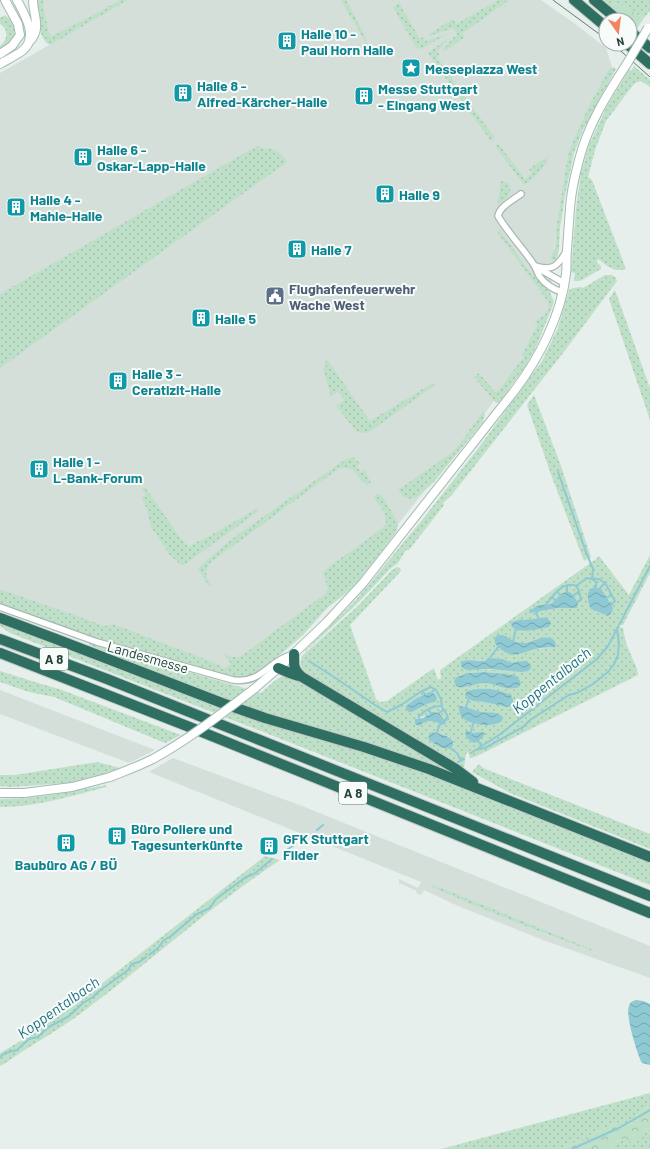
<svg xmlns="http://www.w3.org/2000/svg" width="650" height="1149" font-family="Barlow,sans-serif">
<style>
.built{fill:#d4dfda;fill-rule:evenodd}
.green{fill:url(#green-dots);fill-rule:evenodd}
.forest{fill:url(#forest-crowns)}
.water{fill:url(#water-waves)}
.lines{fill:none;stroke-linecap:round;stroke-linejoin:round}
.stream{stroke:#8ec9d4;stroke-width:2}
.street-casing{stroke:#a8b8b2;stroke-width:8}
.secondary-casing{stroke:#a4bbb3;stroke-width:10}
.highway-casing{stroke:#c2cac8;stroke-width:12}
.street{stroke:#fff;stroke-width:5.5}
.secondary{stroke:#fff;stroke-width:8}
.highway{stroke:#2f6f62;stroke-width:10}
.tram{stroke:#5f7d75;stroke-width:1}
.secondary-bridge-casing{stroke:#a4bbb3;stroke-width:10;stroke-linecap:butt}
.secondary-bridge{stroke:#fff;stroke-width:8}
.labels{text-anchor:middle;dominant-baseline:central;stroke-width:4;stroke-linejoin:round;paint-order:stroke}
.shield{fill:#f7fbf9;stroke:#637a73;stroke-width:1}
.shield-label{font-size:13px;font-weight:bold;fill:#24423a}
.culture-label{font-size:14px;font-weight:bold;fill:#0d838f;stroke:#f7fbf9;text-anchor:start}
.service-label{font-size:14px;font-weight:bold;fill:#4e5e75;stroke:#f7fbf9;text-anchor:start}
.street-label{font-size:14px;fill:#24423a;stroke:#f7fbf9}
.water-label{font-size:15px;font-style:italic;fill:#1c6f80;stroke:#f7fbf9}
</style>
<defs>
<pattern id="green-dots" width="8" height="8" patternUnits="userSpaceOnUse"><rect width="8" height="8" fill="#bfe0c8"/><path d="M2 2h.1M6 6h.1" fill="none" stroke="#a4c1ad" stroke-width="1.8" stroke-linecap="round"/></pattern>
<pattern id="forest-crowns" width="20" height="18" patternUnits="userSpaceOnUse"><rect width="20" height="18" fill="#bfe0c8"/><path d="M2 6a3 3 0 1 1 6 0M12 15a3 3 0 1 1 6 0" fill="none" stroke="#a4c1ad"/></pattern>
<pattern id="water-waves" width="16" height="10" patternUnits="userSpaceOnUse"><rect width="16" height="10" fill="#8ec9d4"/><path d="M0 5q4-4 8 0t8 0" fill="none" stroke="#74a5ad"/></pattern>
</defs>
<rect width="100%" height="100%" fill="#e6efeb"/>
<path class="built" d="M43,0h498l37,26 28,22 7,22 -45,83 -12,77 -4,43 -2,37 -20,43 -75,100 -64,80 -56,62 -99,79 -236,-85v-516l51,-29 -9,-38z
M0,690l155,60 -26,13 -129,-49z
M173,758l129,48 348,140v32l-107,-38 -85,-34 -34,-16 -3,5 -5,-2 1,-2 -18,-8v-4l19,9 3,-6 -272,-110zM432,887l56,21 113,45 -1,1 -55,-20z"/>
<path class="green" d="M36,0h8l-1,6 7,31 53,-27 17,-10h8l-78,45c-12,-5 -13,-33 -14,-45z
M341,0h5l15,28 10,24z
M498,0h11l-47,34 3,3 -20,14 -2,-2 14,-15 -3,-6 -25,8v-2l24,-15 3,5z
M602,0h48v11l-6,7 -29,-16 -4,7z
M399,3l21,36 3,-2 2,4 22,-7 -26,15 -5,-1 -23,-41z
M5,15l9,8 3,11 -7,9 -10,8v-5c8,-6 9,-17 0,-22v-6z
M450,37l-13,15 3,3 -3,2 30,43 -4,3 -35,-50z
M634,66l16,14v7l-9,-6 -6,2 -5,6 -24,32 -11,29 -7,27 4,3 34,89c-14,3 -17,-2 -28,-10l-1,3 4,4v3l-19,11 -3,1h-5l1,-8 -4,-1 5,-63 5,-36 8,-28 18,-39 22,-36 2,1z
M614,67l2,2 -33,61 -9,23 -9,43 -5,32 -1,22 -3,10 -3,1 -3,-4 5,-8 1,-19 12,-77 20,-45 21,-39z
M470,104l25,34 -4,3 -25,-34z
M498,143l27,36 7,-6 -3,-4 21,-14c-9,16 -11,20 -26,30l-29,-39z
M257,146l7,3 7,-1 11,7 5,7 -287,206v-74z
M501,181l7,2c6,8 -1,18 -10,20z
M500,230c11,15 21,31 33,45 8,10 18,15 21,27l-17,43 -12,22 -25,34 -4,2 -22,-26 5,-4 16,19 3,-1 26,-34 -2,-2 16,-31 -4,-2c9,-6 16,-8 14,-20l-51,-70z
M605,275h7l4,3 1,3 -54,72 -112,143 -8,7 1,2 -35,45h-3l-8,13 -8,6 -33,35 -52,48v-1l50,-50 68,-82 57,-73 62,-85 16,-33 11,-38 4,-2 8,-1 2,1z
M615,290l35,98v32l-41,-121z
M327,359l43,62 63,-38 2,2 -67,48h-6l-6,-2 -20,-25 8,-6 -6,-9 -7,6 -8,-28 3,-3 -2,-4z
M534,395l27,71 30,91 -7,4 -31,-81 -26,-75z
M483,412l2,3 -2,7 -49,60 -17,15 -7,2 -7,-3 -5,-6 56,-39z
M353,457l7,6 -3,3 4,6 3,-3 7,14 -3,2c-14,-6 -10,-21 -30,-16l-128,94c-6,10 -4,13 1,23l-3,-1 -10,-16 5,-6 34,-28 109,-76z
M145,487l34,49 10,11 9,-6 1,1 61,-35 -4,6 -68,49 -4,3h-3l-12,-11 -18,-27 -5,-20 -5,-9 5,-4 -4,-5z
M377,494l5,1 16,28 -1,8 -37,48 -15,15 -18,14 -24,27 -44,38 -7,4 -13,2 -142,-40 -97,-35v-15l105,37 8,-2 107,41 3,4 8,-5 -7,-10 8,3h8l85,-63 3,-6 -5,-15 3,-4 54,-39 6,-6 -1,-10 -11,-16z
M650,555v18l-27,52h-7l7,3 3,15 11,26 1,6 -163,82 -5,1 -2,-6 -2,2 -2,14 -11,-5 -141,-84c-8,-7 -14,-12 -10,-23l56,-50 34,-36 5,-3 3,1 1,3 -51,54 26,74 4,3 7,-1 47,-33 4,12 3,-2 -1,-8 156,-111 3,-3 30,39zM596,589l8,3 2,6 4,3 -6,13 -3,-1 -10,-4zM560,595l17,13h-19l-28,5 9,-8 12,-1zM522,619h11l7,10 -13,1zM550,638l4,2 -3,8c-5,0 -11,0 -16,1 -10,3 -18,7 -28,4l3,-14c9,9 20,1 30,0 4,-1 7,-1 10,-1zM492,658l11,1 4,3 7,2 9,-3 -7,10 -39,-2 -13,-8 13,-1 5,1zM484,672l30,3 -9,13c-10,-6 -21,-6 -32,-4 -5,2 -10,3 -15,3l-1,-10 12,-4zM485,689l21,4 5,2 -9,11 -18,-4 -11,-1zM425,694l10,8 -8,2 -15,8 -6,-6 9,-7zM461,706l5,1 13,5h10l11,11 -16,2 -19,-6zM426,716l20,6 -6,2 -2,-3c-8,-1 -13,0 -19,5l-4,-2 2,-6zM432,732c8,1 20,3 22,12l-13,3 -13,-8v-2z
M0,622l433,153 217,86v24l-379,-150 -261,-102 -10,-7z
M89,643l37,11 135,39c6,-5 19,-19 27,-18 6,1 12,6 18,9l143,86 -1,1 -192,-60 -128,-48 -39,-18z
M0,671l38,12 21,6 122,46 -16,8 -111,-46 -25,-5 -29,-10z
M97,762l23,6 -40,14 -68,5 -12,-1v-11h15z
M479,764l4,4 167,66v15l-140,-56 -38,-21z
M106,785v2c-35,9 -69,20 -106,20v-8l28,-1 29,-4z
M265,856l15,4c-69,46 -130,102 -196,151 -20,15 -40,27 -61,40 -8,5 -15,11 -23,15v-13c27,-15 52,-32 77,-50z
M433,885l15,6 153,62v1c-58,-20 -114,-43 -169,-67z
M650,1093v13l-14,9 2,5 -9,5 -7,-4 -25,11 -36,17h-120z
M650,1128v21h-39l1,-6 33,-10z"/>
<path class="forest" d="M615,2l29,16 -8,12 -6,-5v-5h-5l-14,-11z
M650,1106v22l-5,5 -1,6 -8,2 -10,1 -2,-3 -12,4 -1,6h-50l36,-17 25,-11 7,4 9,-5 -2,-5z"/>
<path class="water" d="M595,587l1,2 4,-1c3,3 4,5 6,8 4,8 12,12 2,20l-17,-7c-3,-7 -5,-13 -1,-20z
M567,591c6,2 8,7 11,12l-1,5h-19l-28,5 -1,-2 10,-6 12,-1 9,-9z
M547,617l4,6 -2,4c-10,2 -28,7 -37,0l-1,-4c8,-5 14,-3 23,-4 4,-1 9,-1 13,-2z
M498,635c11,-1 12,8 24,8 11,0 22,-10 32,-3l2,5 -1,2c-7,1 -13,0 -20,2 -11,3 -22,10 -33,1 -3,-2 -5,-4 -7,-7 -1,-4 0,-6 3,-8z
M492,658l11,1 8,4 12,-2h4l3,3 1,4 -3,3 -6,1 -33,-3 -21,1c-5,-1 -8,-3 -7,-8 7,-3 14,-1 21,-1 3,0 7,-2 10,-3z
M484,672l30,3 4,2 3,6 -2,4c-13,5 -24,-5 -37,-4 -5,0 -20,6 -24,4 -3,-2 -3,-4 -4,-6l3,-4 12,-4z
M477,689c11,-1 24,1 34,6l2,5 -1,5 -4,2 -6,-1 -18,-4 -11,-1 -7,-4 -1,-2 2,-4z
M429,692l6,2 2,5 -2,3 -8,2 -15,8h-3l-3,-3v-3l9,-7z
M461,706c6,1 11,3 16,5 9,3 18,-1 26,6l-1,4c-9,7 -29,4 -38,-2 -4,-3 -5,-8 -5,-12z
M433,712l6,1 7,9 -1,2 -3,1c-8,-5 -15,-6 -23,1l-4,-2v-5l8,-1z
M466,730l6,3 10,-1 3,1c-2,5 -6,8 -11,10 -6,-3 -10,-6 -8,-13z
M432,732c8,1 16,3 21,9v5c-8,7 -18,-2 -25,-7l1,-4z
M636,1000l7,1 7,3v61l-8,-2c-5,-9 -17,-49 -13,-57 1,-4 4,-5 7,-6z"/>
<g class="lines">
<path class="stream" d="M558,472l28,80 7,17 -1,10 4,3v7
M600,588l5,-5
M557,591l3,4
M567,591v-5
M573,596l6,-5 -3,-5
M552,597l3,3
M606,598l6,-3
M577,602l4,-2 -2,-9
M545,606c7,-9 18,-26 31,-20l11,-8 5,1h7l6,4 10,18 -3,3
M538,611l-2,2 3,6
M512,642h1l3,-14
M487,660l2,-1 9,-12 2,-1
M309,661l28,18 41,28 9,5 14,-7 21,-14 9,-4 5,3 5,9 1,8 5,8 1,4 -7,3 -5,12
M422,691l3,3
M432,692l3,-3
M468,709l-2,-2 3,-9
M428,710l3,3
M439,713l4,-3
M419,718v-2c6,-6 14,-10 22,-10
M471,734v-2l3,-11
M477,740l4,4 -1,3
M450,748l7,5 4,8
M480,749l5,-1 38,-21 7,-7 39,-25 8,-2 16,-9 15,-12 6,-8 4,-9 1,-12 -2,-14
M471,753l28,-18 98,-76 11,-13 42,-80
M458,762l6,-3
M317,830l6,-5
M301,840l3,-2
M288,849l5,-3
M149,955l9,-7 6,-8 7,-4 26,-22 13,-6 6,-9 30,-22 8,-3 18,-15
M0,1057l5,-4 12,-3 12,-11 9,-2 9,-9 22,-12 14,-13 10,-6 5,-5 30,-22 4,-6 7,-2 7,-5
M572,1149l47,-21 31,-18"/>
<g class="street-casing">
<path id="street" d="M521,194c-8,6 -21,12 -23,22 10,17 25,32 36,49 3,4 3,8 6,12 5,7 14,13 22,15
M535,266c17,5 22,1 31,-14
M538,268l26,15
M0,607l97,35 136,38c29,4 35,-19 58,-25"/>
</g>
<g class="secondary-casing">
<path id="secondary" d="M30,41c12,-13 3,-26 3,-41
M0,54l12,-8 8,-11 -2,-11 -13,-24
M0,64c7,-4 15,-8 22,-13 17,-13 3,-36 -5,-51
M254,689l30,-26 43,-41 36,-39 152,-193c24,-32 46,-74 51,-116 1,-8 0,-16 1,-24 1,-14 2,-28 3,-42 1,-16 5,-33 9,-48 9,-36 29,-67 49,-98
M0,793h24l48,-6 38,-10"/>
</g>
<g class="highway-casing">
<path id="highway" d="M574,0l32,27
M594,0l24,20
M630,31l20,17
M627,44l23,20
M0,618l56,21 166,64 43,15 99,29 65,22 221,88
M0,639l107,40 543,217
M0,653l192,75 458,185
M294,654c0,11 -1,15 8,23l154,92 17,13
M278,668c8,3 14,7 22,8"/>
</g>
<use href="#street" class="street"/>
<use href="#secondary" class="secondary"/>
<use href="#highway" class="highway"/>
<path class="tram" d="M553,0l53,39
M613,44l37,33"/>
<g class="secondary-bridge-casing">
<path id="secondary-bridge" d="M628,62l20,-34
M110,777c15,-6 29,-11 43,-18 36,-20 68,-45 101,-70"/>
</g>
<use href="#secondary-bridge" class="secondary-bridge"/>
</g>
<defs>
<g id="building-square" transform="scale(1)"><rect x="-9" y="-9" width="18" height="18" rx="4" fill="#0f9aa8" stroke="#f7fbf9"/><path d="M-4-6H4V6H1V3H-1V6H-4ZM-2.5-4.3h1.7v1.8h-1.7ZM.8-4.3h1.7v1.8H.8ZM-2.5-1h1.7V.8h-1.7ZM.8-1h1.7V.8H.8Z" fill="#fff"/></g>
<g id="sight-square" transform="scale(1)"><rect x="-9" y="-9" width="18" height="18" rx="4" fill="#0f9aa8" stroke="#f7fbf9"/><path d="M0-6L1.8-2.2L6-1.7L2.9 1.2L3.7 5.4L0 3.3L-3.7 5.4L-2.9 1.2L-6-1.7L-1.8-2.2Z" fill="#fff"/></g>
<g id="civic-square" transform="scale(1)"><rect x="-9" y="-9" width="18" height="18" rx="4" fill="#5c6f8a" stroke="#f7fbf9"/><path d="M-.6-6.5H3V-4.5H.6V-3L4-1V1h2V6H-6V1h2V-1L-.6-3ZM-1.2 2.5V6h2.4V2.5Z" fill="#fff"/></g>
</defs>
<g fill-rule="evenodd">
<use href="#building-square" x="287" y="41"/>
<use href="#sight-square" x="411" y="68"/>
<use href="#building-square" x="183" y="93"/>
<use href="#building-square" x="364" y="96"/>
<use href="#building-square" x="83" y="157"/>
<use href="#building-square" x="385" y="194"/>
<use href="#building-square" x="16" y="207"/>
<use href="#building-square" x="297" y="249"/>
<use href="#civic-square" x="275" y="296"/>
<use href="#building-square" x="201" y="318"/>
<use href="#building-square" x="118" y="381"/>
<use href="#building-square" x="39" y="469"/>
<use href="#building-square" x="117" y="836"/>
<use href="#building-square" x="66" y="843"/>
<use href="#building-square" x="269" y="846"/>
</g>
<g class="labels">
<g class="shield">
<rect x="40" y="648" width="28" height="22" rx="3"/>
<rect x="339" y="782" width="28" height="22" rx="3"/>
</g>
<g class="shield-label">
<text x="54" y="659">A 8</text>
<text x="353" y="793">A 8</text>
</g>
<g class="culture-label">
<text x="301" y="33">Halle 10 -<tspan x="301" dy="16">Paul Horn Halle</tspan></text>
<text x="425" y="68">Messepiazza West</text>
<text x="197" y="85">Halle 8 -<tspan x="197" dy="16">Alfred-Kärcher-Halle</tspan></text>
<text x="378" y="88">Messe Stuttgart<tspan x="378" dy="16">- Eingang West</tspan></text>
<text x="97" y="149">Halle 6 -<tspan x="97" dy="16">Oskar-Lapp-Halle</tspan></text>
<text x="399" y="194">Halle 9</text>
<text x="30" y="199">Halle 4 -<tspan x="30" dy="16">Mahle-Halle</tspan></text>
<text x="311" y="249">Halle 7</text>
<text x="215" y="318">Halle 5</text>
<text x="132" y="373">Halle 3 -<tspan x="132" dy="16">Ceratizit-Halle</tspan></text>
<text x="53" y="461">Halle 1 -<tspan x="53" dy="16">L-Bank-Forum</tspan></text>
<text x="131" y="828">Büro Poliere und<tspan x="131" dy="16">Tagesunterkünfte</tspan></text>
<text x="283" y="838">GFK Stuttgart<tspan x="283" dy="16">Filder</tspan></text>
<text x="66" y="864" text-anchor="middle">Baubüro AG / BÜ</text>
</g>
<g class="service-label">
<text x="289" y="288">Flughafenfeuerwehr<tspan x="289" dy="16">Wache West</tspan></text>
</g>
<g class="street-label">
<text transform="translate(148 657) rotate(16)">Landesmesse</text>
</g>
<g class="water-label">
<text transform="translate(551 680) rotate(-39)">Koppentalbach</text>
<text transform="translate(58 1007) rotate(-35)">Koppentalbach</text>
</g>
</g>
<g transform="translate(618 32) rotate(166)"><circle r="19" fill="#f7fbf9" stroke="#a3b1ad"/>
<path d="M0-3L7 15L0 10L-7 15Z" fill="#f4845f"/>
<text y="-6" font-size="11" font-weight="bold" text-anchor="middle" fill="#24423a">N</text>
</g>
</svg>
